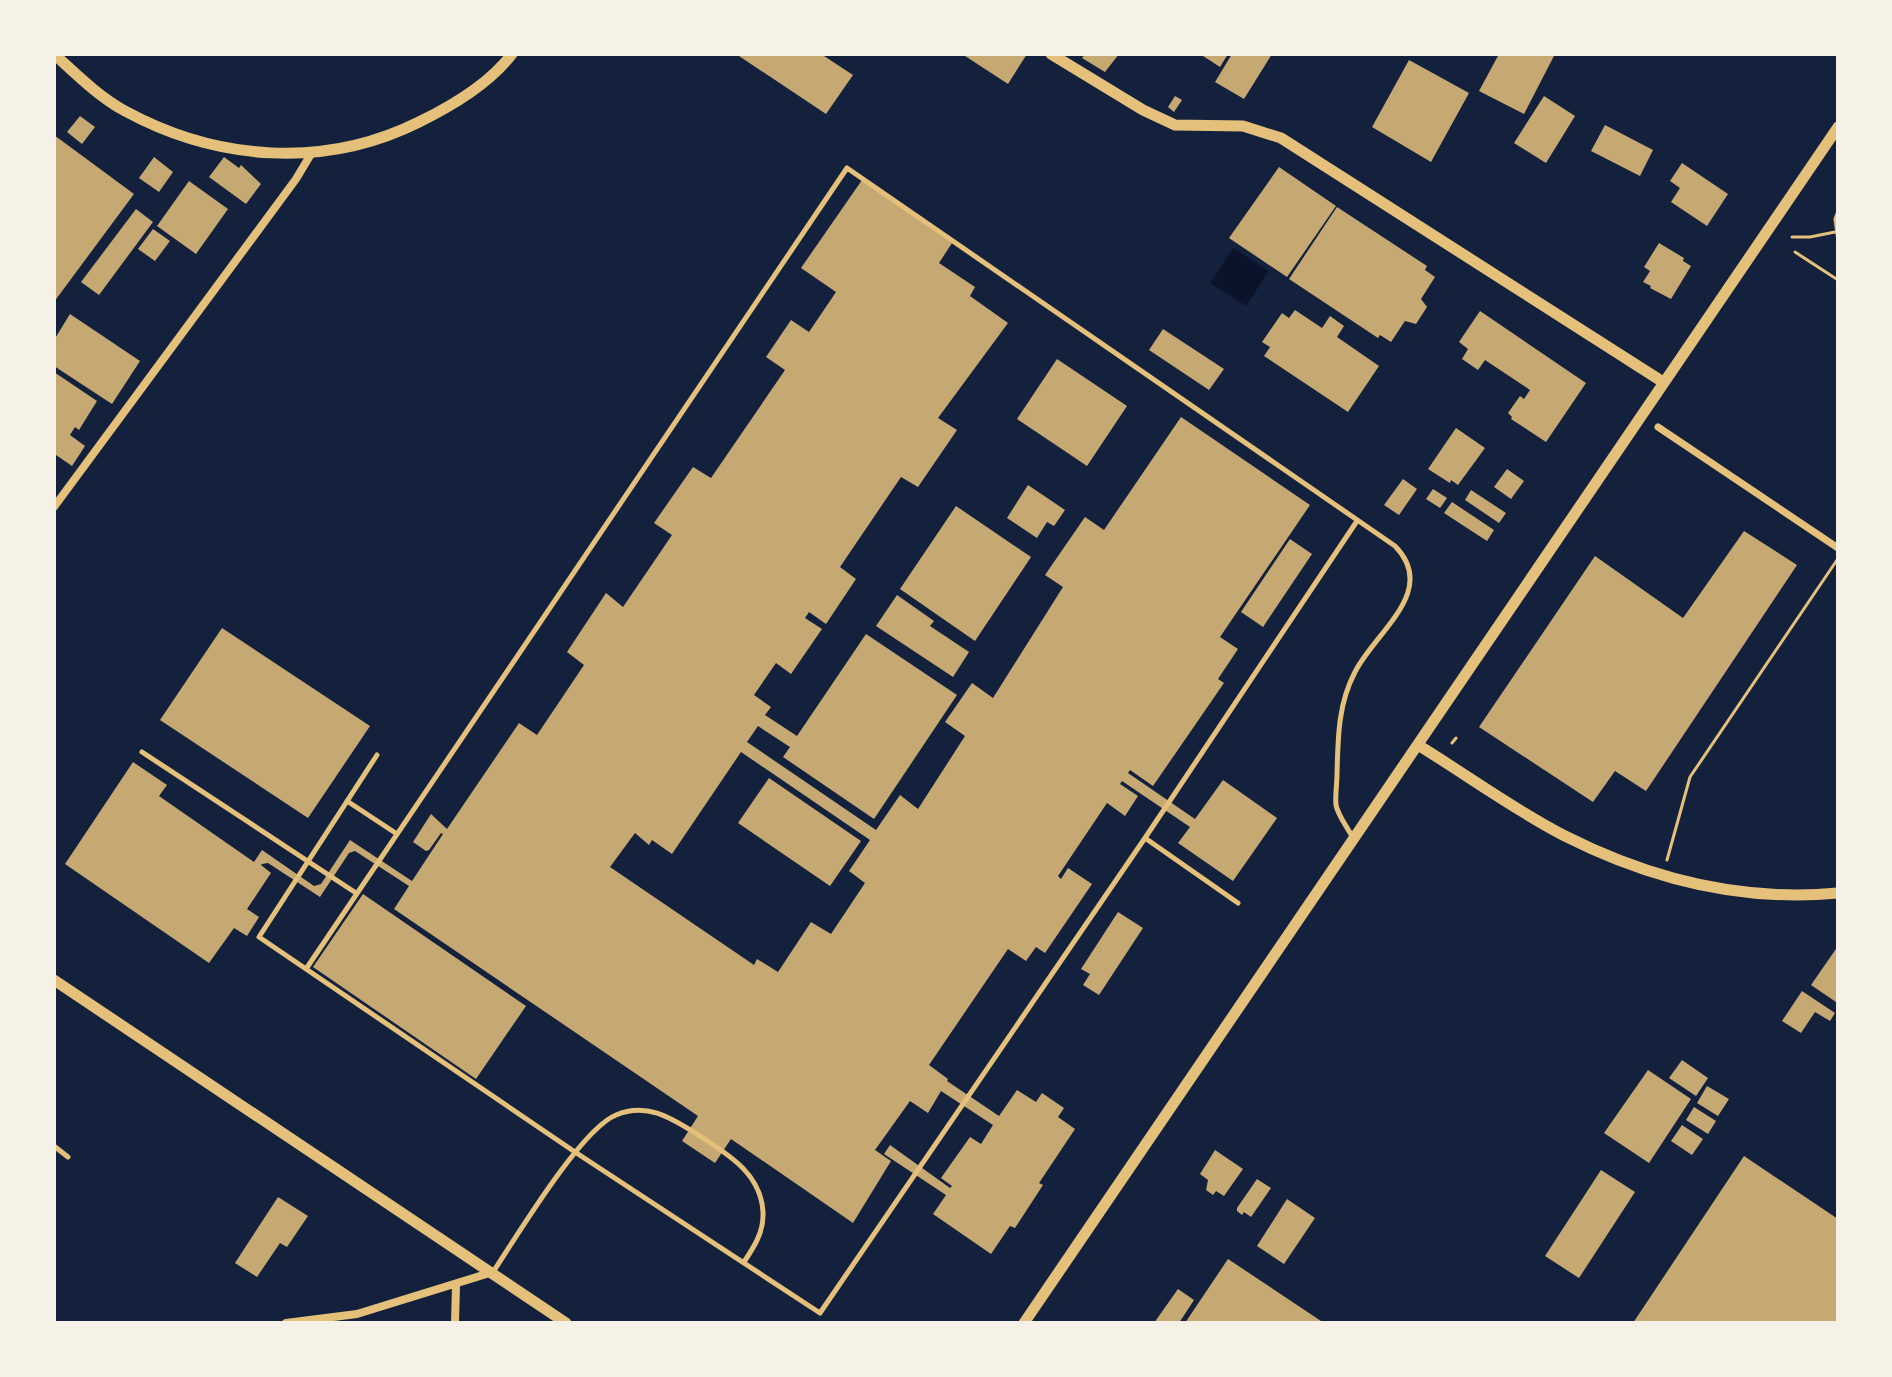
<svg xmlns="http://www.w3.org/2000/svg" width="1892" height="1377" font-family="'Nunito Sans',sans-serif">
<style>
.water{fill:#0b132b}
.building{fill:#c6a872;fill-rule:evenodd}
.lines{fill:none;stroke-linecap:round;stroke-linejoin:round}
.path{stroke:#e5c07b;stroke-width:3}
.service{stroke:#e5c07b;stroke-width:5}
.pedestrian{stroke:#e5c07b;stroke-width:7}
.minor{stroke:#e5c07b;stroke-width:8}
.tertiary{stroke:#e5c07b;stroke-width:11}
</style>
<rect width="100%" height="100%" fill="#14213d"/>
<path class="water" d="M1233,248l36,23 -23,35 -36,-23z"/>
<path class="building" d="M736,54h85l32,21 -27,39z
M962,54h65l-19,30z
M1085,54h34l-14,18 -23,-14z
M1200,54h28l-8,13z
M1232,54h40l-28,45 -29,-17z
M1499,54h56l-31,60 -45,-23z
M1409,60l60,33 -38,69 -59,-35z
M1175,96l7,4 -8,12 -6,-5z
M1544,96l31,20 -29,47 -32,-20z
M80,116l15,11 -13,17 -15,-12z
M1605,125l48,25 -13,26 -49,-25z
M54,135l80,59 -80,108z
M154,157l19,15 -14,20 -20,-14z
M224,157l15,11 2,-3 20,19 -15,20 -37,-27z
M1682,163l46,31 -21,32 -36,-24 9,-14 -10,-7z
M1279,167l57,39 -49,71 -58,-39z
M862,180l90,63 -13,20 36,24 -5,9 38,27 -70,95 19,12 -39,57 -17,-10 -61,90 16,12 -30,45 -17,-12 -4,6 17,11 -31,45 -15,-11 -22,32 17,12 -6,8 32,21 69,-102 91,61 -83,124 -91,-62 7,-10 -32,-21 -11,16 129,88 24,-35 18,14 47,-73 -20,-14 27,-39 21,15 70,-111 -18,-12 40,-58 19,13 77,-113 129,88 -90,132 18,12 -20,30 6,4 -71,103 -23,-16 -2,3 67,46 28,-39 54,38 -44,63 -55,-38 12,-16 -68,-46 -2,3 18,12 -13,20 -18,-13 -49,73 3,3 7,-11 24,16 -47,69 -9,-6 -10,14 -18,-12 -79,116 19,14 -1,2 52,35 18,-26 19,12 6,-9 22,15 -6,9 17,12 -36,54 4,2 -28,43 -5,-2 -19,28 -58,-40 13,-19 -62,-41 6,-9 60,43 2,-2 -11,-8 29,-41 11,7 12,-19 -52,-34 -13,22 -18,-12 -35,49 16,11 -38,62 -122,-84 -16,24 -33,-22 16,-25 -304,-207 15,-23 -54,-35 -6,2 -29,44 -52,-34 -6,1 -1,1 10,8 -24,36 12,8 -12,19 -13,-8 -25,35 -144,-99 68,-102 34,23 -8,11 95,66 8,-12 52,36 7,-2 29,-44 62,41 31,-47 -2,-1 -12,17 -3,1 -13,-9 18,-28 16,15 72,-106 18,12 47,-70 -17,-13 39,-59 17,14 49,-72 -18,-12 39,-56 18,11 74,-108 -19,-13 25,-37 18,12 27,-40 -35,-24zM741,752l129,88 -21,31 16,12 -34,51 -20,-12 -33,50 -21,-13 -3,6 -144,-98 25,-34 14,12 3,-5 20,14z
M189,181l39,28 -32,45 -39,-28z
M1337,207l90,59 -2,4 10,7 -14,22 6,8 -11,17 -11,-3 -14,21 -11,-7 -2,3 -89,-59z
M136,209l17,13 -54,73 -18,-13z
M153,229l17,12 -15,20 -17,-12z
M1659,243l25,15 -1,3 8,5 -20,33 -21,-11 1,-2 -8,-4 7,-11 -6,-4z
M1295,310l27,18 8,-12 14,10 -7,11 42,29 -31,46 -84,-56 6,-9 -8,-5 20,-29 7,5z
M1480,311l106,72 -40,59 -35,-23 1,-2 -4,-4 12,-17 4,3 6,-9 -45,-30 -7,10 -16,-11 6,-10 -9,-7z
M70,314l70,47 -28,43 -58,-38v-26z
M1163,329l61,40 -15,21 -60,-40z
M1057,359l70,47 -40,60 -70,-47z
M54,372l43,29 -18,29 -4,-3 -5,8 15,11 -13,20 -16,-11 -2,3z
M1456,428l29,20 -27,37 -7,-5 -1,3 -22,-14z
M1507,469l17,12 -13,18 -17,-12z
M1403,479l14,10 -18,26 -15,-10z
M1028,485l37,25 -11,16 -7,-4 -10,16 -30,-20z
M1433,489l14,9 -7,10 -14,-9z
M1471,490l35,23 -7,10 -34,-23z
M1452,502l42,28 -7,11 -43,-28z
M956,506l75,51 -56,84 -75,-52z
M1744,531l53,34 -151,226 -31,-20 -22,31 -114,-75 116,-171 88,62z
M1290,539l22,15 -49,73 -22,-15z
M897,595l37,26 -4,5 39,26 -16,25 -77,-51z
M222,628l148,98 -62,92 -148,-98z
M769,778l92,63 -31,45 -92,-63z
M363,894l163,112 -50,73 -163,-112z
M1118,912l25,16 -44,67 -16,-10 7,-11 -9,-5z
M1838,946v53l-2,3 -25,-17z
M1802,991l33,22 -5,8 -15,-9 -14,21 -19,-12z
M1682,1060l26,18 -12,18 -27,-18z
M1648,1070l43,29 -42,64 -45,-30z
M1707,1086l22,13 -11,17 -21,-13z
M1694,1107l22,14 -8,13 -22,-14z
M1682,1125l21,14 -11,16 -21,-14z
M1215,1150l28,19 -19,27 -8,-5 -3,4 -7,-5 2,-10 -8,-6z
M1744,1156l94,63v104h-205z
M1601,1170l34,22 -56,86 -34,-22z
M1257,1179l14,9 -20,29 -7,-5 -2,3 -5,-4v-3z
M278,1197l30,19 -21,31 -7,-4 -23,34 -22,-14z
M1287,1199l28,19 -31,46 -27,-18z
M1228,1259l96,64h-139z
M1178,1289l16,11 -15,23h-25z"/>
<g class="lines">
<path class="path" d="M1838,211l-3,8 3,22
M1792,237h18l25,-5
M1795,252l43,28
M1452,743l4,-5
M1667,860l23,-83 147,-217"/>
<path class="service" d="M142,752l214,141
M377,755l-118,182 316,215 245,161 325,-475 212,-317
M347,801l50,33
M1145,838l93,65
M306,969l541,-801 548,378c44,45 -20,86 -40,126 -17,32 -17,66 -18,102 0,10 -2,21 -1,31 2,11 12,23 17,33
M54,1146l14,11
M493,1272c24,-36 88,-143 123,-157 32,-14 58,5 84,21 29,19 61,38 63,76 1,20 -9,35 -19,50"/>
<path class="pedestrian" d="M1658,427l180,121"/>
<path class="minor" d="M54,507l242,-328 15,-25
M286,1323l71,-9 136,-42
M455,1323l1,-38"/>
<path class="tertiary" d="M54,54c22,20 45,43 71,57 92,50 200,58 294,11 33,-16 71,-39 93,-68
M1051,54l92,56 32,15 68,1 38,12 382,244
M1418,745c49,30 96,65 147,91 85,43 178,66 273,57
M54,980l512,343
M1024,1323l814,-1196"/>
</g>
<rect width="1892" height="1377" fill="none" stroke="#f6f1e7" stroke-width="112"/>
</svg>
